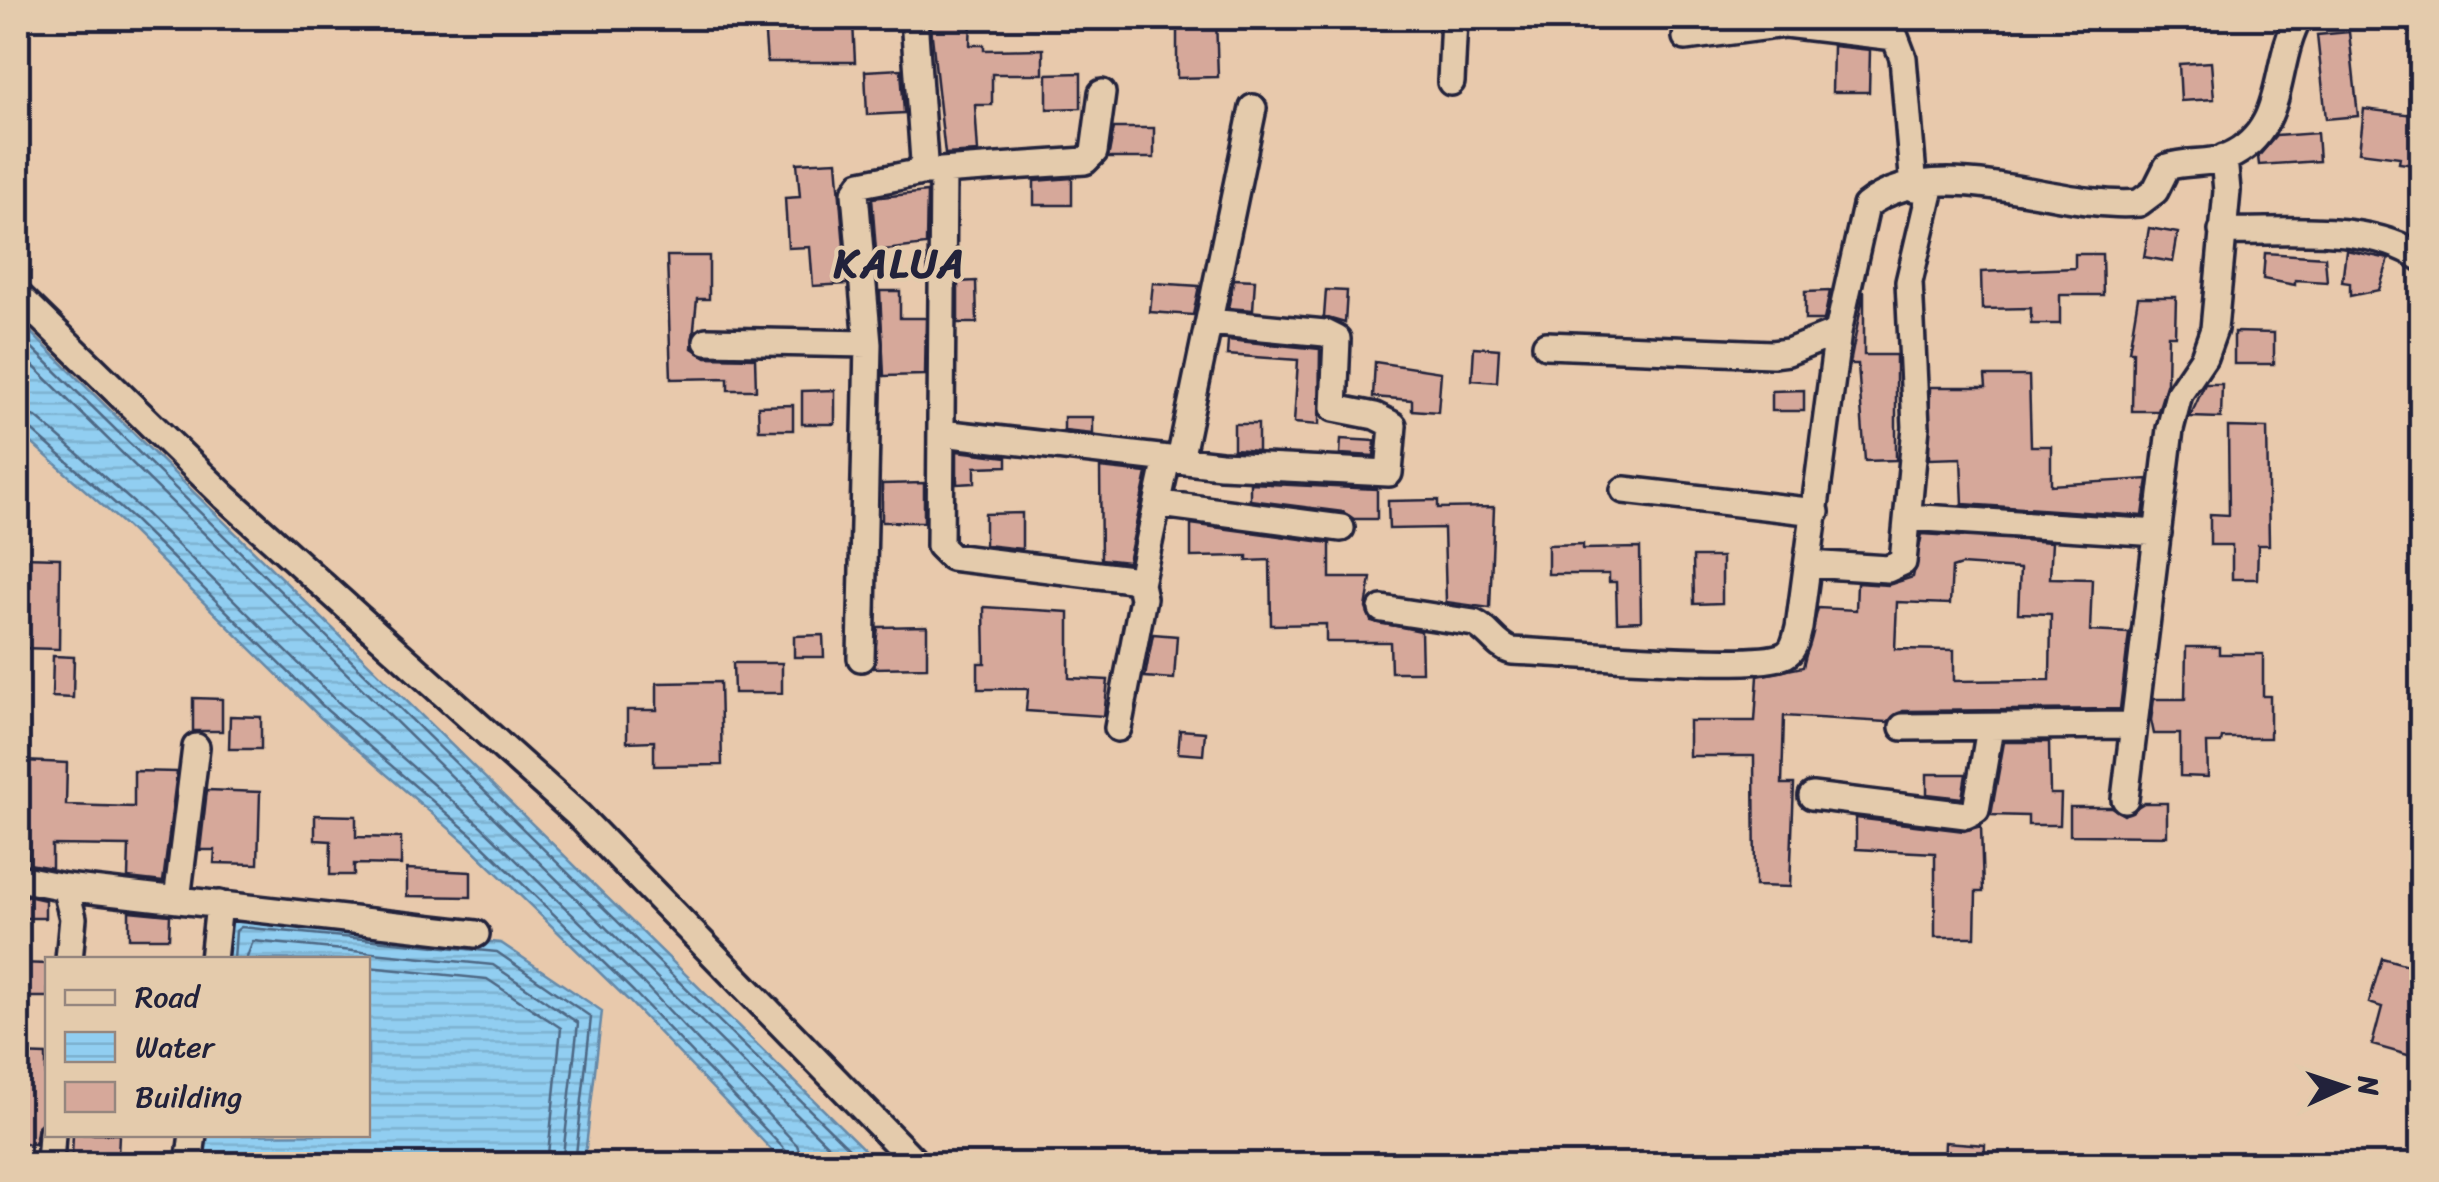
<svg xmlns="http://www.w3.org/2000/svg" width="2439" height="1182" font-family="Sriracha,sans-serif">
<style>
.water{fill:url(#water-rules);stroke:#6589a8;stroke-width:2.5}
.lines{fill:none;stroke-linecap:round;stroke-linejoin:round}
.shore{stroke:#4e6784;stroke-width:2.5}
.building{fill:#d6a89a;stroke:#22223b;stroke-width:2.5;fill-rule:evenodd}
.street-casing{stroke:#22223b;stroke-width:32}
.street{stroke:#e4cbac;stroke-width:25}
.labels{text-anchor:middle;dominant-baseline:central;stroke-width:8;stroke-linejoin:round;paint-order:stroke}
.district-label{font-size:40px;font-weight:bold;letter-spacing:2.5px;fill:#22223b;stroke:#e4cbac}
</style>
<defs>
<pattern id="water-rules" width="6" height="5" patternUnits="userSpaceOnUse" patternTransform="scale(2.5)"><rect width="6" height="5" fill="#91cef1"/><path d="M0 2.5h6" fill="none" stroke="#7db1d0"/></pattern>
</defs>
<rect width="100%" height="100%" fill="#e8c9ac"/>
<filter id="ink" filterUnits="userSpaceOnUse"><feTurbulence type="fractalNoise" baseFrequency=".01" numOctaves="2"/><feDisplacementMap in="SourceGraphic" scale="20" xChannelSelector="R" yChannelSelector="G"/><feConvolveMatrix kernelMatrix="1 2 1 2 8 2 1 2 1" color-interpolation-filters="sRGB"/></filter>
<g filter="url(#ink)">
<path class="water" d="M18,320l861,844h-94l-158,-165 -162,-157 -144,-124 -194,-191 -109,-96z
M228,916l273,27 101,68 -18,153h-380l3,-29 161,-1v-174l-144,-1z"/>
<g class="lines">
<path class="shore" d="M18,334l847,830
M18,351l829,813
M18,412l18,5 107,94 194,190 144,125 162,157 154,162 7,19
M18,424l10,3 106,93 194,191 144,124 162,157 154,161 4,11
M234,960l2,-29 5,-4 256,25 94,65 -16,147
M246,960l7,-19 240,24 85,58 -16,141
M368,967l119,12 74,49 -14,136"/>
</g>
<path class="building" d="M930,18h41l-1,27h14v5l59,-1v25h-51v31h-17l3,47 -33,2z
M1177,18h39l2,59 -41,1z
M802,20v5l51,-3 2,40h-88l-3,-40z
M2349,32l9,84 -32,3 -9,-84z
M1833,46l37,4 -1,42h-37z
M2211,62l3,37 -33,2 -2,-37z
M901,69l3,44 -37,2 -2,-44z
M1081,73v35l-34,1v-35z
M2364,109l58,7v50l-23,-3 1,-6 -41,-5z
M1114,128h40v30h-46z
M2317,133l2,28 -60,4 -1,-8 18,-21z
M837,161l10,123 -34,2 -3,-39 -22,1 -3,-50 15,-1 -3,-34z
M1072,178v27h-38v-24z
M927,192l-1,53 -50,6 -4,-53z
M2149,228l29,5 -5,29 -29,-5z
M2346,250l43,9 -10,31 -29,6v-13l-8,-1z
M2265,253l60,4 2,25 -32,-2v5l-32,-6z
M2075,254h27l1,41h-43v29h-29v-16l-49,1 -1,-37 94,-4z
M667,256h42v43h-12l-5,49 14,9 49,1 1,32h-28v-12l-57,1z
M1234,279l21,1 -2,30 -25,-2z
M976,281l1,42h-19v-41z
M1153,283l46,3 -6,29 -43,-3z
M1326,290l21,1 -2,32 -21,-6z
M880,291h20v27h26l-1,57 -41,1z
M1830,291l-6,29h-19v-28z
M1864,291v64h32v105l-31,1 -7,-97h-8z
M2138,297h38l-1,38h-7l-1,47 -9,29h-26l1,-60h-4z
M2234,332l40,1v31h-40z
M1228,340l92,9 -1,76 -25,-2 4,-63 -71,-5z
M1474,347l25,2 -2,33 -25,-2z
M1375,362l66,10 -3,40 -26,-2v-10l-39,-3z
M1985,376h44l2,70h20v39l97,-6 -5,37 -180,-12 -2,-46 -32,1 1,-72h56z
M2205,384h17l-1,34 -31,-1z
M835,390v34h-33v-33z
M1804,390v21h-32v-20z
M793,405v25h-34l-1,-24z
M1064,417h29v17l-29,-3z
M1234,424h24v27l-24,-2z
M2228,427l39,1 2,117h-11l-1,34h-25v-34h-22v-31l19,1z
M1341,439l34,2 -1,15 -34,-2z
M957,451l50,6v9l-32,1v16l-18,1z
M1100,468l47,5 -19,89 -27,-3z
M924,483v39h-42v-38z
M1250,483l127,6v30h-23l-11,-7 -93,-12z
M1438,500v8l56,-1 -4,101 -44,-6 -2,-74 -55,1 -1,-28z
M1022,513v36l-37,-4v-31z
M1191,524l139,19v35h41l-5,30 5,13 50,10 1,41h-31l-1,-30h-64v-18l-55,1 -1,-65 -23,1v-5l-56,1z
M1922,534l130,8 -2,36 42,1 -2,52 39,2 -9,76 -217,2 -16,11 -103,-6 -2,68h12l-4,103 -35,-1 -1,-130h-65v-35h66l3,-45 45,-9 15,-59 38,2 1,-27 31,2 25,-8zM1961,565l59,4 -2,44 33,1 -1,66 -96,1v-31l-59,-1 2,-47 53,2 2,-36z
M1583,544v5l57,-1 1,73 -24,1 -1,-40h-7v-8h-61v-29z
M21,557l39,1 -1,91 -41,-1z
M1693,557h29v46l-28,1z
M984,607l85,5v66l39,2 -4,36 -78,-5 2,-22h-50v-26h7z
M927,626v41l-54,1 5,-41z
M1153,634l24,2 -3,43 -29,-2z
M823,635l1,22h-30v-21z
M2186,647h33v7h44v42h7v42h-48l-1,5h-14l1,34 -28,-1v-42h-26l-3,-14 3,-21h31z
M53,656l21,1 -1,41 -21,-1z
M733,663h49v30h-48z
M720,682l2,83 -68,1v-25l-27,1v-32h30v-27z
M193,698l29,1v32h-29z
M230,716l31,1v32h-32z
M1180,730l25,2 -2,23 -25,-2z
M2004,742h45l1,52h11l-1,31h-32v-9l-37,-1z
M24,761l43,2 -1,42 68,2v-36l43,1 -14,110 -35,-4 1,-32 -77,-1v23l-23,-4 1,-21h-12z
M1927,774h39l-4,24 -35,-4z
M207,790l53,2 -2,72 -44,-1 1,-13h-15z
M2144,803h23v33l-97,-1v-28h41l13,8z
M315,815l41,1v21l45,1v27l-47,-1v11h-24l1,-34 -16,-1z
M1856,818l108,13 17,-5 2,66h-7l-1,45h-40v-84l-79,-4z
M407,869l64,3v25l-64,-1z
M18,894l27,6v18h-27z
M129,911l41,4 -1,23h-40z
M2382,958l40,11v90l-50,-14 10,-38 -13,-4z
M18,963l30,1v33h-30z
M18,1054l28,1v64l-8,7 -3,18h-17z
M73,1134h46l-1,23 -46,-1z
M1945,1142l40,3 -1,19h-40z"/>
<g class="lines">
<g class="street-casing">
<path id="street" d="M2415,18h7
M1686,37l99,-13 110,13 8,21 11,130
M1451,82l3,-64
M943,171l-3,375 11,11 180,22 9,5 3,14 -25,130
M927,172l158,-11 9,-9 8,-59
M2222,231c63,2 146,-10 200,27
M18,295l207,202 352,317 340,350
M707,341l161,3
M1546,345l226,9 16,-2 50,-20
M942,433l279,32 168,8 4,-48 -18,-9 -41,-8 3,-69 -12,-6 -116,-11
M1180,460l73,-352
M1624,490l192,22
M1161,504l180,24
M1908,517l250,16
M1808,564l80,5 15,-7 13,-135 -7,-145 23,-98
M1140,584l27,-125
M1382,609l92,14c16,7 21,23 38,28 45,1 245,20 273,4 10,-5 11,-17 14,-27l39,-296 28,-126c71,-56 194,5 273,-3l16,-12 12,-24c20,-7 41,-2 61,-10 60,-27 44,-93 71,-139
M861,658l7,-314 -13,-151 6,-9 56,-11 7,-12 -10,-143
M1903,727l231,-2
M1812,796l154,19 10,-5 14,-82
M2125,799l45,-370 9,-35 25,-37 10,-28 13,-138 -3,-33
M18,878l47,9 8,31 -4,42
M65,887l411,47
M177,900l19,-153
M213,960l6,-56
M50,1164l2,-30
M189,1164l4,-30"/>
</g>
<use href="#street" class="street"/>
</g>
</g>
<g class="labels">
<g class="district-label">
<text x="900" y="263">KALUA</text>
</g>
</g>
<rect width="2439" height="1182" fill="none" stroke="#e4cbac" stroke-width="60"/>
<rect x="30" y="30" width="2379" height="1122" fill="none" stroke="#22223b" stroke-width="4" filter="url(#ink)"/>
<rect x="45" y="957" width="325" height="180" fill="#e4cbac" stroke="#96877f" stroke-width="2.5"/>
<rect x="65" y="990" width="50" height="15" fill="#e4cbac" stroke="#96877f" stroke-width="2.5"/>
<text x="135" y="1007" font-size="30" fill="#22223b">Road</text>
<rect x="65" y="1032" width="50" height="30" fill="url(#water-rules)" stroke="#96877f" stroke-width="2.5"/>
<text x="135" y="1057" font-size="30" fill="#22223b">Water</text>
<rect x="65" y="1082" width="50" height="30" fill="#d6a89a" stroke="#96877f" stroke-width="2.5"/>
<text x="135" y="1107" font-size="30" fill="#22223b">Building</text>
<g transform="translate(2344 1087) rotate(87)" stroke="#e4cbac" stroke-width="8" paint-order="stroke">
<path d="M0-8L18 38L0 25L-18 38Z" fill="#22223b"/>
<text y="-15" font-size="28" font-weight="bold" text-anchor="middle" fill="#22223b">N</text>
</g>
</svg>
